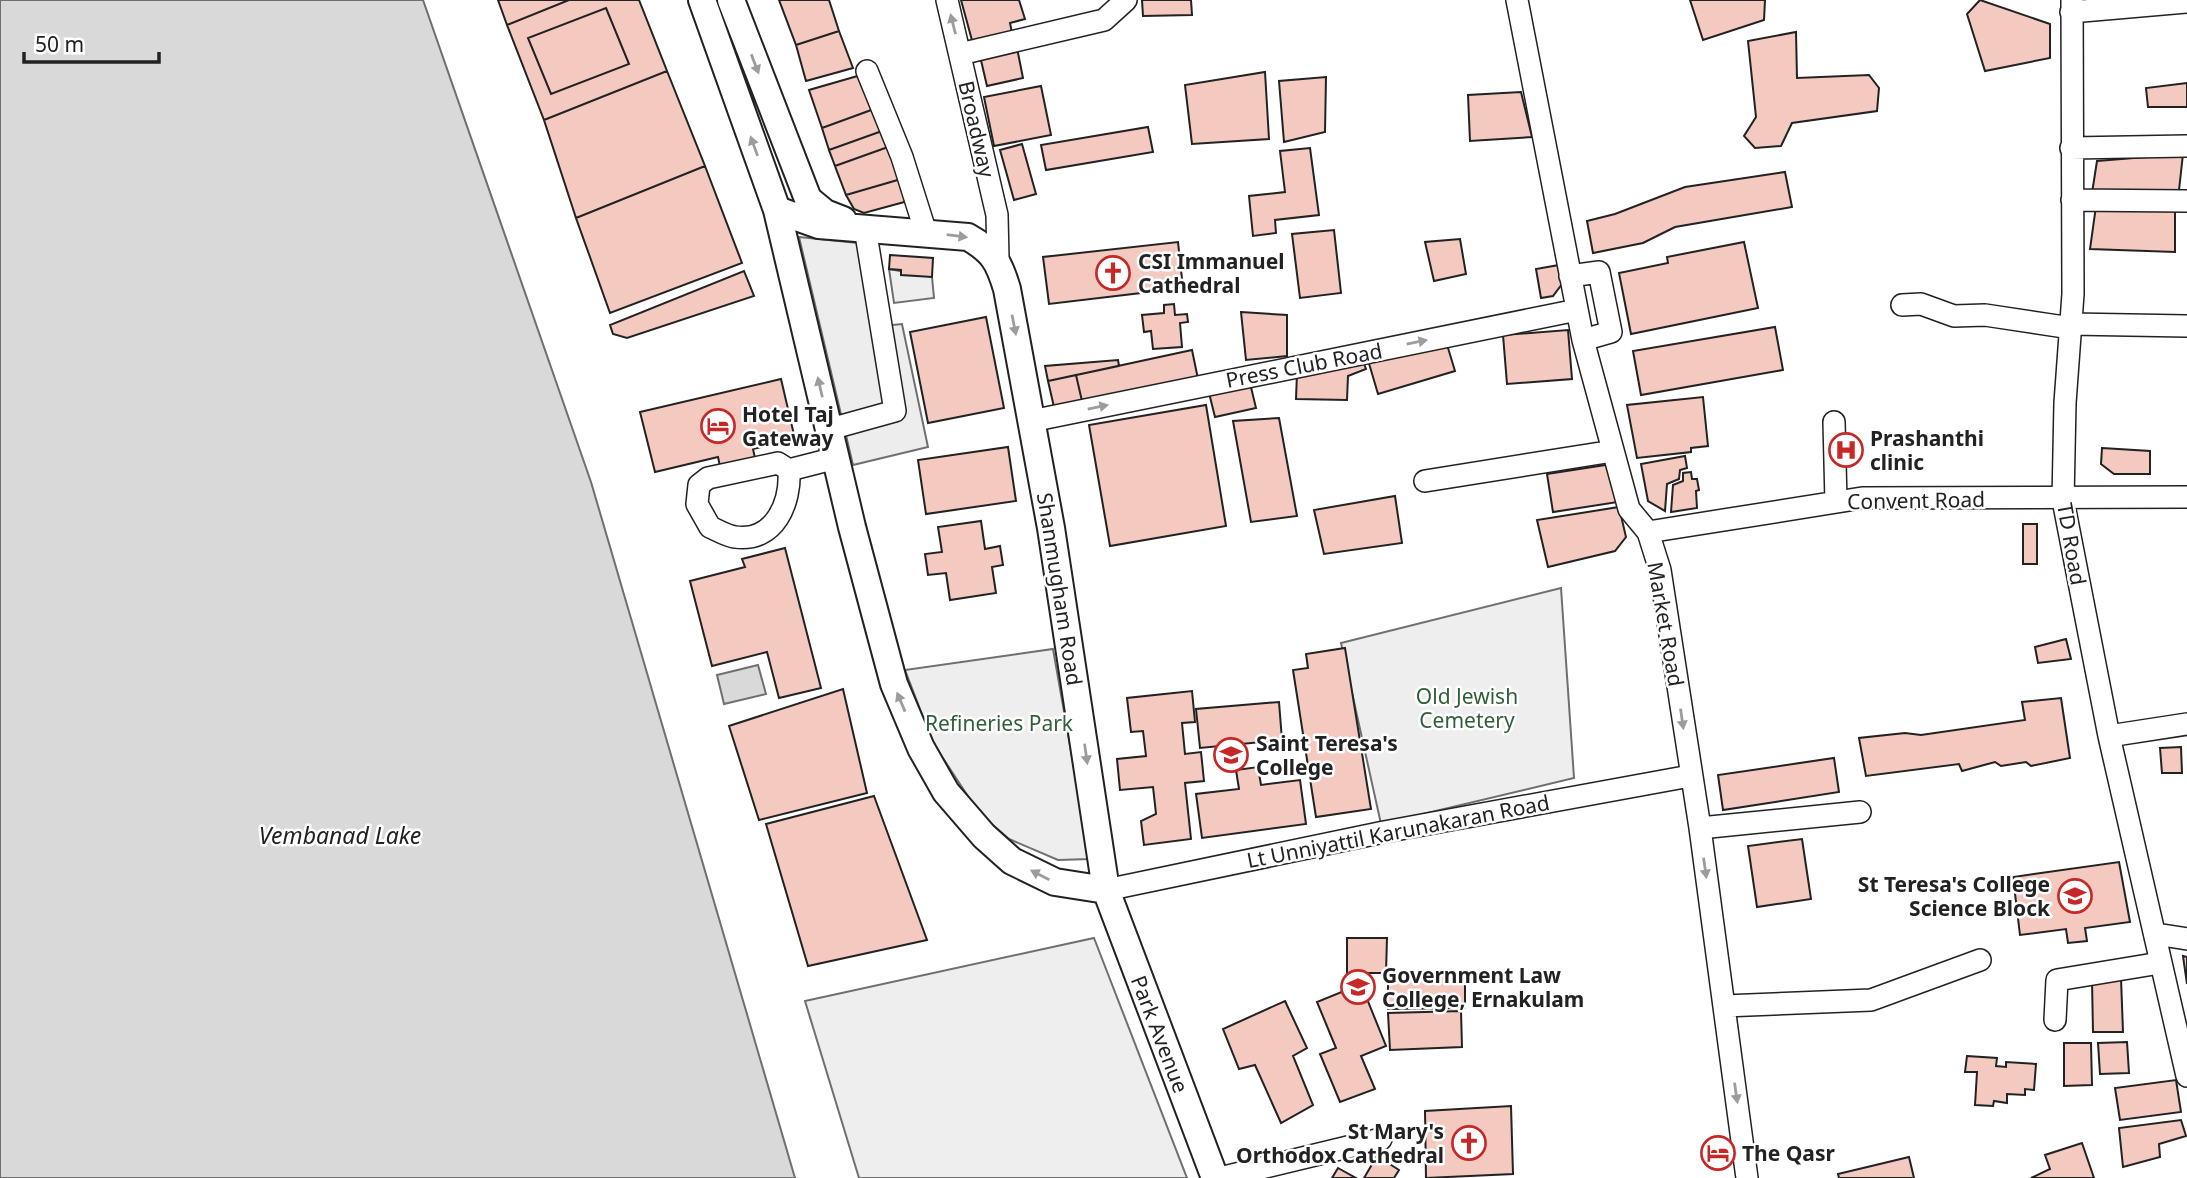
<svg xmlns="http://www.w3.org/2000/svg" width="2187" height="1178" font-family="'Noto Sans',sans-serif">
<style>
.green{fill:#eee;stroke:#6f6f6f;stroke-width:2}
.parking{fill:#ededed;stroke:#6f6f6f;stroke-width:2}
.water{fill:#d9d9d9;stroke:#6f6f6f;stroke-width:2}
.building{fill:#f3c9c0;stroke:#222;stroke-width:2}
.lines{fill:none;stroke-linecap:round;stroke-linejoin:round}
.minor-casing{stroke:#222;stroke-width:24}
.major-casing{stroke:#222;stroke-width:30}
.minor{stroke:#fff;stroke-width:21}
.major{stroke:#fff;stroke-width:26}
.oneway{fill:#9c9c9c}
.labels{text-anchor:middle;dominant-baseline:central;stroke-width:5;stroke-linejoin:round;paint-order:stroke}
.street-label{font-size:21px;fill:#222;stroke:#fff}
.poi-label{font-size:21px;font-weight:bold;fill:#222;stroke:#fff;text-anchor:start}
.park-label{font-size:21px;fill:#2f5e38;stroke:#fff}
.water-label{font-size:23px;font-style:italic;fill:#222;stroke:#fff}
</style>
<rect width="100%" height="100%" fill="#fff"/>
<path class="green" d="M889,269l43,8 2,21 -40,5z
M1561,588l13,190 -193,46 -40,-181z
M1053,649l37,210 -32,1 -49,-21 -30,-26 -46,-70 -28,-73z
M1094,938l93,240h-328l-54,-177z"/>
<path class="parking" d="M799,237l59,6 14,84 30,-3 26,123 -75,18z"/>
<path class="water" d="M0,0h423l168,482 204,696h-795z
M758,665l8,29 -42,10 -7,-29z"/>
<path class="building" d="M498,0h71l-62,25z
M569,0h70l28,71 -123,49 -37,-95z
M779,0h50l10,31 -43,14z
M961,0h58l6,19 -15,4 2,10 -39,11z
M1142,0h49l1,15 -49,1z
M1690,0h75l-1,20 -61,20z
M1980,0l70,24v34l-65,13 -18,-57z
M606,8l23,56 -78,30 -23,-56z
M839,31l14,37 -47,13 -10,-36z
M1796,32l1,46 72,-3 10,13 -2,23 -85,12 -11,23 -26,2 -11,-12 12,-19 -8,-76z
M1017,48l6,30 -36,8 -7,-30z
M667,71l38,95 -129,52 -32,-98z
M1265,72l4,67 -77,5 -7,-59z
M861,75l13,34 -52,19 -13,-38z
M1326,77l-1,55 -41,10 -5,-61z
M2187,83v24h-39l-2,-19z
M1041,86l10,49 -57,11 -10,-49z
M1521,92l11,45 -62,4 -2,-46z
M874,109l8,22 -53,19 -7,-22z
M1148,127l5,25 -107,18 -5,-25z
M882,131l6,16 -53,19 -6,-16z
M1022,144l14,50 -22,6 -14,-50z
M888,147l13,32 -55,16 -11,-29z
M1310,148l9,67 -44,5 1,13 -23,3 -4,-40 36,-4 -5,-41z
M2183,154l-4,36 -87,3 5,-32z
M705,166l37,97 -132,50 -34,-95z
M1785,172l7,35 -117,20 -32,16 -50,10 -6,-32 28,-7 70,-27z
M901,179l7,22 -44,12 -10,-4 -8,-14z
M2096,206h79v46l-85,-3z
M1334,230l7,63 -41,5 -8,-64z
M1460,239l6,35 -32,7 -9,-39z
M1178,242l5,46 -134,16 -6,-47z
M1744,242l14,66 -127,26 -12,-61 49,-10 -1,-6z
M890,255l43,3 -1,19 -31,-2v-5l-12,-1z
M1559,265l3,19 -9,12 -12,2 -5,-29z
M744,271l10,25 -127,42 -14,-4 -3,-9z
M1174,304l1,11 12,-1 1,8 -8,1 2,24 -29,2 -2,-18 -7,1 -2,-17 22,-2v-8z
M1241,312l46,3v41l-41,4z
M986,317l18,91 -76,15 -18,-91z
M1775,327l8,43 -142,25 -8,-44z
M1568,330l4,49 -65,5 -4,-49z
M1445,338l10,33 -77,23 -10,-34z
M1192,350l6,29 -116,22 -6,-26z
M1118,360l1,6 -71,15 -3,-15z
M1363,361l3,8 -18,7 -1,24 -51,-1 1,-26z
M1076,375l6,26 -28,6 -6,-26z
M781,379l14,60 -42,10 5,23 -35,8 -5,-23 -63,15 -15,-60z
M1250,383l6,25 -41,9 -6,-24z
M1703,397l5,49 -17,2v4l-54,6 -10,-53z
M1206,405l20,121 -116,20 -21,-121z
M1279,418l18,98 -46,6 -18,-101z
M1008,447l8,54 -90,13 -8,-54z
M2102,448l48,3v23h-36l-13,-10z
M1685,456l2,12 -7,2 -1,9 -12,5 -2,27 -17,-10 -7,-37z
M1612,464l6,38 -65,10 -6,-38z
M1691,472l1,7h5l2,11 -3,1 1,17 -26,4 2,-27 10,-4v-8z
M1395,496l7,47 -78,11 -10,-44z
M1619,507l7,30 -11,14 -67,16 -11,-47z
M981,521l4,28 15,-3 3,19 -11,2 4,26 -46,7 -4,-27 -18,2 -3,-21 17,-2 -4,-25z
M2023,524h14v40h-14z
M785,548l36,140 -42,10 -12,-46 -55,14 -22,-85 55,-14 -3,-8z
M2066,639l5,20 -33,4 -3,-16z
M1345,648l26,161 -55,8 -23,-147 15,-2 -2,-14z
M843,689l24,104 -108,27 -30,-94z
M1192,691l3,31 -13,1 3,31 16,-2 3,29 -19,2 6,56 -47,6 -3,-24 15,-7 -3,-27 -33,3 -3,-31 29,-3 -3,-25 -12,1 -4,-34z
M2061,698l9,60 -39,8 -5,-4 -25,4 -6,-4 -33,9 -3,-7 -93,12 -7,-38 46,-5 16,2 104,-15 -3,-18z
M1279,702l3,38 -82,8 -4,-39z
M2181,747l1,26h-20l-2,-25z
M1834,758l5,34 -116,18 -5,-35z
M1258,767l3,18 39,-5 6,44 -104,14 -6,-44 43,-5 -3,-19z
M874,796l53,144 -119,26 -42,-142z
M1802,839l9,60 -54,8 -9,-61z
M2119,862l11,60 -45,6 2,13 -19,2 -2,-14 -46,6 -7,-58z
M1347,938h40l-1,35h-39z
M2183,956l4,1v27z
M1388,975h77v33l-77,1z
M2121,978l2,54h-30l-1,-51z
M1361,984l25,62 -25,10 14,33 -35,13 -20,-48 16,-6 -19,-46z
M1285,1001l22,47 -14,8 20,49 -32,18 -26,-58 -16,4 -16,-40z
M1461,1011l1,36 -72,3 -2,-37z
M2127,1042l2,31 -29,1 -2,-31z
M2064,1043h27l1,42 -28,1z
M1967,1056l30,2 -1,8 10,1v-5l30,2 -2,26 -9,-1v6l-18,-1v9l-13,-2 -1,5 -18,-1 2,-33h-12z
M2176,1080l5,32 -61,8 -5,-32z
M1511,1106l2,68 -87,4 -1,-67z
M2181,1120l5,16 -27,8 1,13 -37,10 -4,-39z
M2082,1143l12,35h-63l19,-9 -5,-14z
M1377,1156l22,14 -5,8h-30z
M1909,1157l5,21h-75l-1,-4z
M1338,1168l18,10h-24z"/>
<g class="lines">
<g class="minor-casing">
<path id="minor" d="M947,0l50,215 1,44
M1517,0l66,340 46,169 19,23 12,38 40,258 47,350
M2072,0l1,294 -8,109 -2,97 46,236 78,340
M2071,12l116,-10
M960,54l144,-34 22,-20
M867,71l35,86 24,76
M2071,148l116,-2
M2072,200l115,1
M1570,276l29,-4 12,60 -28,8
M1902,305l19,-1 33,12 31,-1 86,13
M2071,324l116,2
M1031,421l546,-111
M1834,422l2,80
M830,429l65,-18 -30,-183
M778,463l11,7c2,32 -14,73 -54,67 -8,-1 -18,-7 -25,-10l-13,-23 2,-19 9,-7z
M789,470l47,-12
M1425,481l188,-30
M1648,532l214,-34 325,-1
M2109,736l78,-12
M1700,828l160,-16
M1106,890l278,-58 306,-56
M2156,934l31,5
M1724,1006l147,-6 109,-40
M2055,1020l2,-40 103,-17
M1220,1178l161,-39"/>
</g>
<g class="major-casing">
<path id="major" d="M702,0l75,210 75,317 42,157 27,64 25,44 38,44 28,25 43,21 51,8
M731,0l77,199 17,14 18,7
M777,210l42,15 149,12c25,14 31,25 39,52l44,239 55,362 109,288"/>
</g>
<use href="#minor" class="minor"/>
<use href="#major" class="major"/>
</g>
<defs><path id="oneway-solid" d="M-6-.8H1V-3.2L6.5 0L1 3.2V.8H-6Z" transform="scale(1.75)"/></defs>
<g class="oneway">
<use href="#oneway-solid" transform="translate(953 24) rotate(-104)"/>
<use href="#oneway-solid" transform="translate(755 64) rotate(69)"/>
<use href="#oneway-solid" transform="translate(754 146) rotate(-110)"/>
<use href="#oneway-solid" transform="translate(957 236) rotate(7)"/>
<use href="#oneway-solid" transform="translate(1014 325) rotate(79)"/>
<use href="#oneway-solid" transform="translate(1417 342) rotate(-11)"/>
<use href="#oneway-solid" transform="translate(820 387) rotate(-103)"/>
<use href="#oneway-solid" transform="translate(1098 407) rotate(-12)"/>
<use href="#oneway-solid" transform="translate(901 702) rotate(-113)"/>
<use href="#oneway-solid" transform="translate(1682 719) rotate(82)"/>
<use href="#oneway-solid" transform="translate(1086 754) rotate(82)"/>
<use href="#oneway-solid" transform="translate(1705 868) rotate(82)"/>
<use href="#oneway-solid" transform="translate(1040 875) rotate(-153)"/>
<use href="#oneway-solid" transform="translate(1736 1093) rotate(82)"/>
</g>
<defs>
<g id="church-ring" transform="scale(1.75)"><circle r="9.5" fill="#fff" stroke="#c62828" stroke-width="1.5"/><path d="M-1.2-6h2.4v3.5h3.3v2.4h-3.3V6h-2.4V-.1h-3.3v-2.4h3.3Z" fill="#c62828"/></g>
<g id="hotel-ring" transform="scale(1.75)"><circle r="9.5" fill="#fff" stroke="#c62828" stroke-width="1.5"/><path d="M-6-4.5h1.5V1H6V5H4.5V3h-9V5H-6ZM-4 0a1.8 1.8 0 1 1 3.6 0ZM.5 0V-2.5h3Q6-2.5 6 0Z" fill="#c62828"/></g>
<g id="hospital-ring" transform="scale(1.75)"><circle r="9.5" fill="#fff" stroke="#c62828" stroke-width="1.5"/><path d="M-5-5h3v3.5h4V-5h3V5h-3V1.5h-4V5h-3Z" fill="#c62828"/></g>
<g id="university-ring" transform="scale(1.75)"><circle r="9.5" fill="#fff" stroke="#c62828" stroke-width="1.5"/><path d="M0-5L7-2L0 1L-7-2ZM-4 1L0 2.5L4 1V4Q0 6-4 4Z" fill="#c62828"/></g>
</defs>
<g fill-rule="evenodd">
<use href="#church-ring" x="1113" y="273"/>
<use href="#hotel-ring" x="718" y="426"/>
<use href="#hospital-ring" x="1846" y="450"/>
<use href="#university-ring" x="1231" y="755"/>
<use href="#university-ring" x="2075" y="896"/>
<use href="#university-ring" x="1358" y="987"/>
<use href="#church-ring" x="1469" y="1143"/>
<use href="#hotel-ring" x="1718" y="1153"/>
</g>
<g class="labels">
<g class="street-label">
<text transform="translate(977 129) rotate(77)">Broadway</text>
<text transform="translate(1304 365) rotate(-11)">Press Club Road</text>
<text transform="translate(1916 500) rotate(-1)">Convent Road</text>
<text transform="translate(2072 544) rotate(80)">TD Road</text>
<text transform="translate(1060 589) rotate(81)">Shanmugham Road</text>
<text transform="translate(1666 624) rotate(80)">Market Road</text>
<text transform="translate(1398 831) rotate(-11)">Lt Unniyattil Karunakaran Road</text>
<text transform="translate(1160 1034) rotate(69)">Park Avenue</text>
</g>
<g class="poi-label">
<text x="1138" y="261">CSI Immanuel<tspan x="1138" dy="24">Cathedral</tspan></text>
<text x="742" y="414">Hotel Taj<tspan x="742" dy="24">Gateway</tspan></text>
<text x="1870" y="438">Prashanthi<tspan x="1870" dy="24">clinic</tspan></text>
<text x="1256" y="743">Saint Teresa's<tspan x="1256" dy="24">College</tspan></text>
<text x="2050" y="884" text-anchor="end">St Teresa's College<tspan x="2050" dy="24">Science Block</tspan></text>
<text x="1382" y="975">Government Law<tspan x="1382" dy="24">College, Ernakulam</tspan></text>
<text x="1444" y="1131" text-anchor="end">St Mary's<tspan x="1444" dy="24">Orthodox Cathedral</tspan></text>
<text x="1742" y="1153">The Qasr</text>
</g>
<g class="park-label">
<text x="1467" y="696">Old Jewish<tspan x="1467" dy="24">Cemetery</tspan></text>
<text x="999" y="723">Refineries Park</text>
</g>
<g class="water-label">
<text x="340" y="835">Vembanad Lake</text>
</g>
</g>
<path d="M24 52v10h135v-10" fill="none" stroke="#222222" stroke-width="3.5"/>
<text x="35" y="52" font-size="21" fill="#222222" stroke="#ffffff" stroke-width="5" paint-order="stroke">50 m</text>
</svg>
